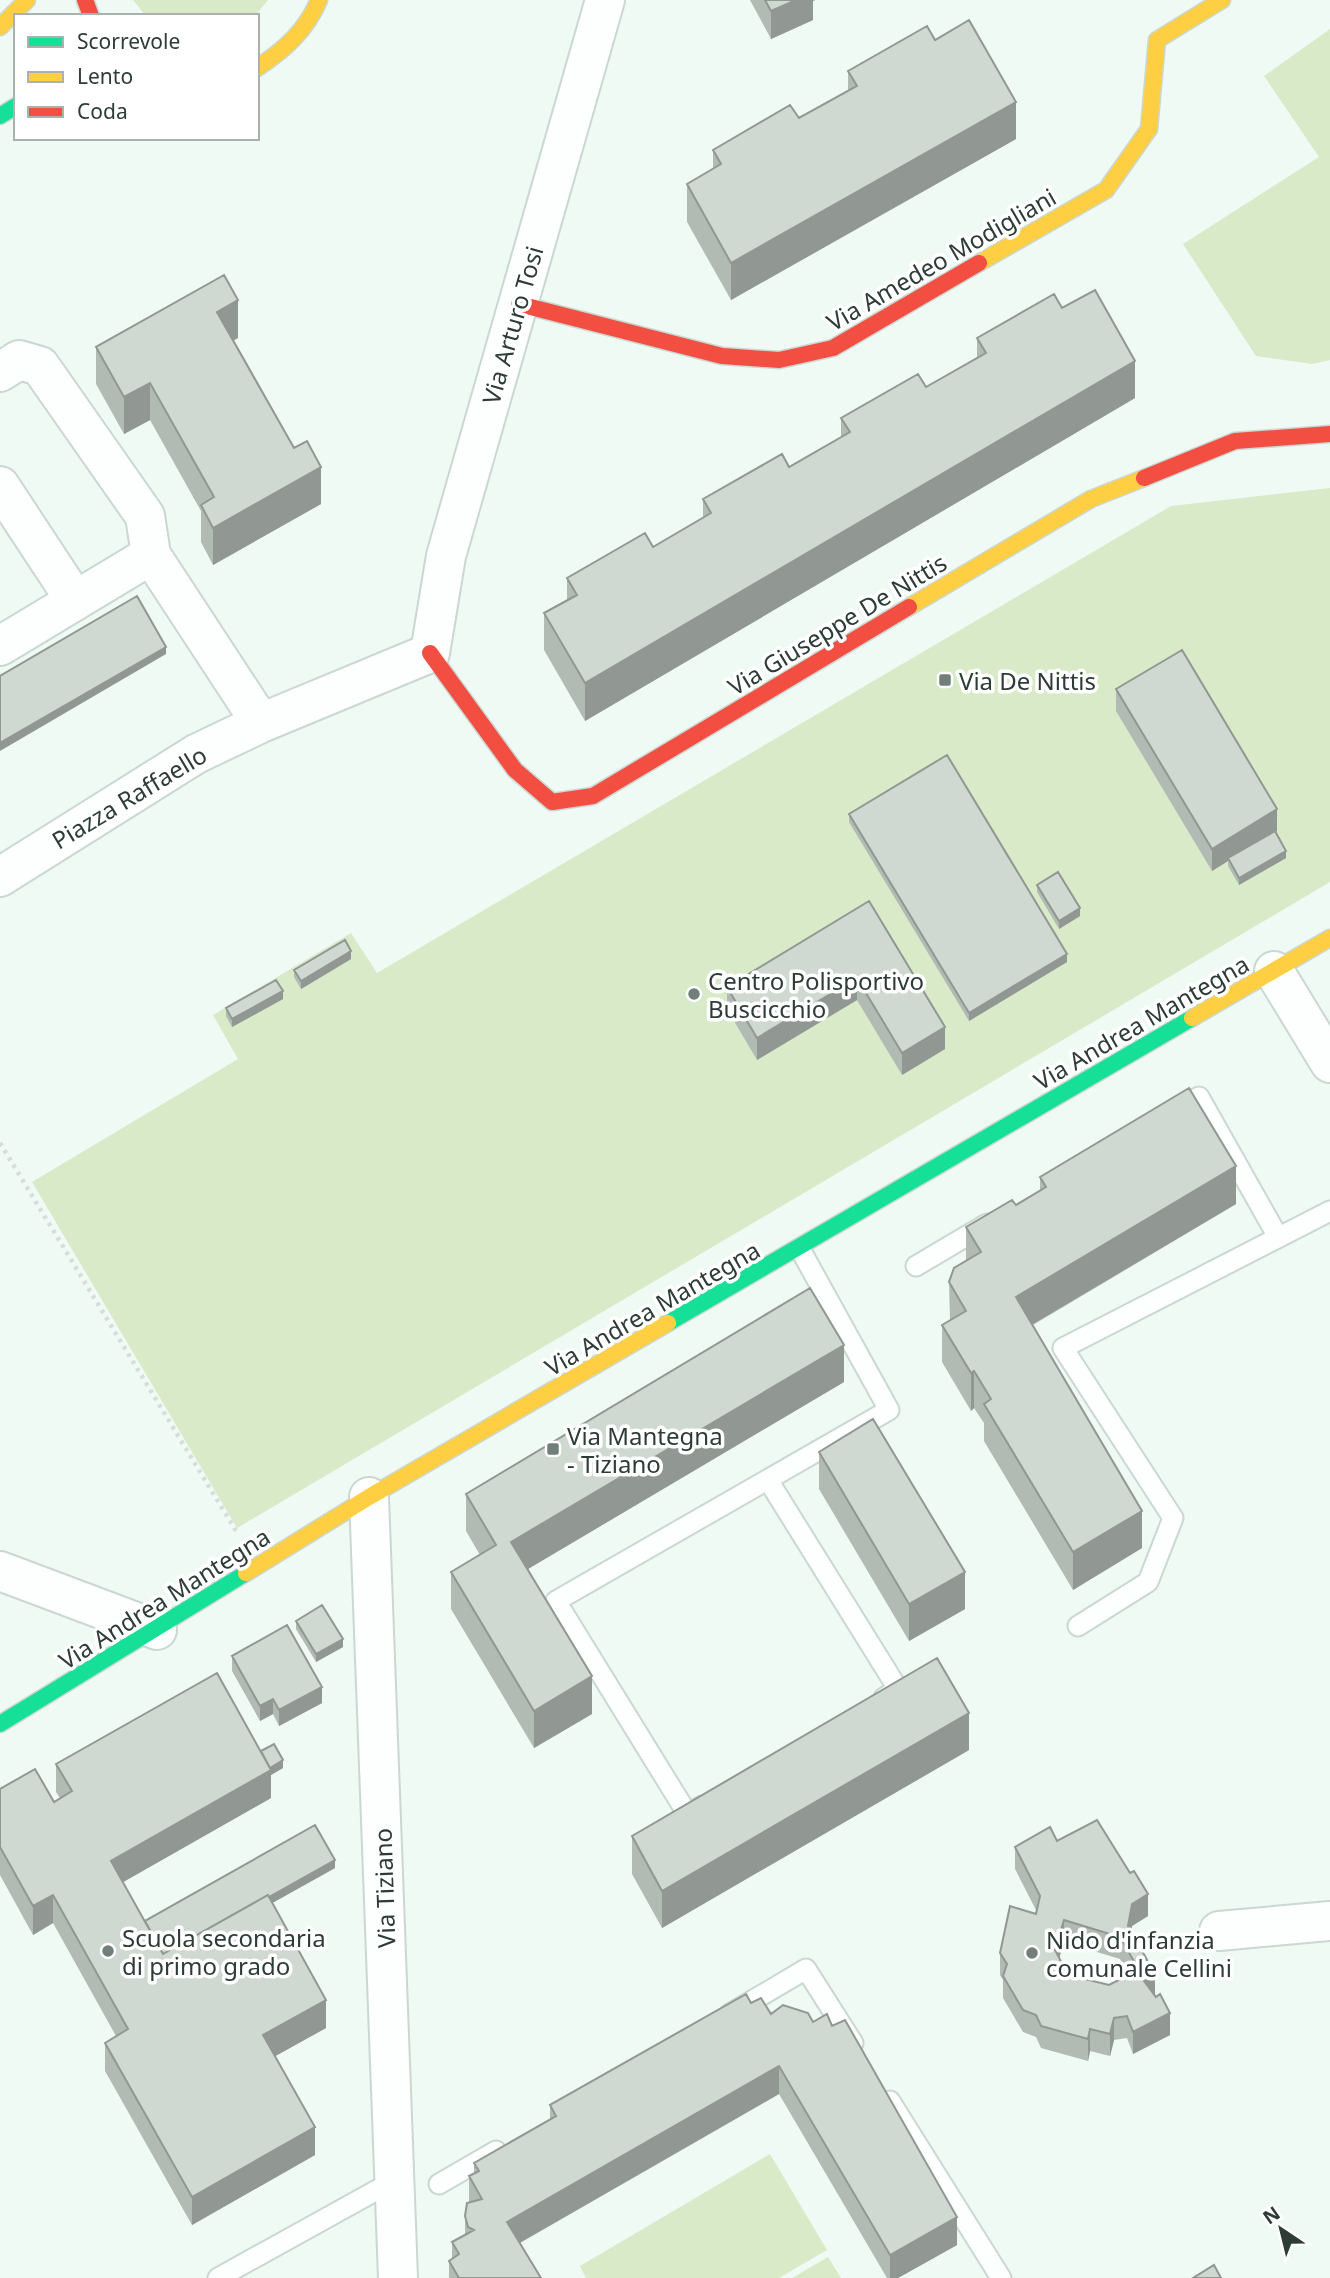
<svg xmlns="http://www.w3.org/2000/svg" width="1330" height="2278" font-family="'Noto Sans',sans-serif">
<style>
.green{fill:#d8eac7}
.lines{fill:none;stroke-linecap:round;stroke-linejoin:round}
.lane-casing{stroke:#cbd7d2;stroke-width:23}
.street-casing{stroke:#cbd7d2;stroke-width:42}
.fast-casing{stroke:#cbd7d2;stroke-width:19}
.slow-casing{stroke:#cbd7d2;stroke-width:19}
.jam-casing{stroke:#cbd7d2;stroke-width:19}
.path{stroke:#d8dcdb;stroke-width:4.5;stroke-dasharray:3.5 5;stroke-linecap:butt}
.lane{stroke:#fdfefe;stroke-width:19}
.street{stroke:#fdfefe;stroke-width:38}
.fast{stroke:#16e098;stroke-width:16}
.slow{stroke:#ffcf43;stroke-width:16}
.jam{stroke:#f24e42;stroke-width:16}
.wall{fill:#b2bab4;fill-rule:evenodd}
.shaded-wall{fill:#919792}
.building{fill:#cfd8d1;stroke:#919792;stroke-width:2;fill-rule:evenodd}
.poi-dot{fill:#727e79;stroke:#fff;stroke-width:2.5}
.labels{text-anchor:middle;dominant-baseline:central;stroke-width:7;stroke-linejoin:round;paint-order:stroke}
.street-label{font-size:24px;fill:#2e3c36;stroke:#fff}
.poi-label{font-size:24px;fill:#2e3c36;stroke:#fff;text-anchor:start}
</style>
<rect width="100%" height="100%" fill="#effaf5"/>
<path class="green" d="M133,0h135l-13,16h-109z
M1330,29v331l-18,4 -56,-8 -73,-112 136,-87 -55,-81z
M1330,488v394l-1093,646 -205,-346 206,-123 -25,-44 138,-82 26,40 794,-467z
M770,2154l57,96 -48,28h-193l-6,-12z
M828,2257l13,21h-49z"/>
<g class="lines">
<g class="lane-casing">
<path id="lane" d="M1175,1111l24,-14 79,140
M916,1266l71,-42
M768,1480l130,209 -14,9
M1078,1626l70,-44 25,-64 -110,-170 267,-137
M702,1806l-14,9 -132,-214 333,-191 -89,-161
M730,2014l76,-45 47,74
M890,2101l111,177
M439,2184l57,-33
M218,2278l177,-98"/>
</g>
<g class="street-casing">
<path id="street" d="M0,372l19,-12 21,6 105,150 6,39
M0,486l75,114
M0,646l151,-91 110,168
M0,877l196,-123 65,-31 169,-70 16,-97 159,-556
M1274,971l56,92
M369,1497l29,781
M0,1571l157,59
M1219,1931l111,-10"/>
</g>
<g class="fast-casing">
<path id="fast" d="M0,116l16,-10
M668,1323l524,-305
M0,1724l246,-151"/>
</g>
<g class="slow-casing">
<path id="slow" d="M0,27l27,-27
M257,68c27,-18 49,-37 62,-68
M979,263l127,-73 43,-61 8,-89 65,-40
M909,607l182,-108 53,-21
M1192,1018l138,-80
M246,1573l123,-76 299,-174"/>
</g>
<g class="jam-casing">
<path id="jam" d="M85,0l6,16
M519,304l203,52 57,4 54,-12 146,-85
M1144,478l91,-37 95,-7
M430,653l85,117 37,32 41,-6 316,-189"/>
</g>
<path class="path" d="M0,1143l236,388"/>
<use href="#lane" class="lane"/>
<use href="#street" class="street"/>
<use href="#fast" class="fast"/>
<use href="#slow" class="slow"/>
<use href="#jam" class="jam"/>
</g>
<path class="wall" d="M750,0h65l-2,1v19l-42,19z
M935,40l81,99 -285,161 -44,-78v-38l26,-15v-19l86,-32 49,-28v-19z
M1062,308l73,90 -550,323 -41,-71v-37l23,-13v-22l86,-31 50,-29v-19l86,-32 52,-30v-19l85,-31 51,-30v-19z
M238,338l-5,2 88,164 -108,61 -12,-23v-31l-51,-91 -26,14 -28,-50v-37z
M1116,689l161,142 -2,1 11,26 -47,27 -11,-19v-5l-16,10 -96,-160z
M849,814l218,148 -98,59 -120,-199z
M1037,885l43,31 -21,13 -22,-37z
M869,901l76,148 -43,26 -45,-75 -100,60 -30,-51v-22z
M351,959l-50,30 -7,-12v-7z
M283,999l-51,28 -6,-11v-8z
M1040,1177l196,27 -203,121 109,223 -69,42 -89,-149v-18l-10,-15 -3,3 -29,-49v-37l8,-5 -1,-38 17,-21v-34l50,-22 24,-14z
M844,1382l-316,187 64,145 -58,34 -83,-139v-37l29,-17 -14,-24v-37z
M819,1452l146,157 -56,32 -90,-152z
M296,1621l47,26 -27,15 -20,-33z
M232,1656l90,47 -43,23 -6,-12 -13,7 -28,-50z
M969,1750l-307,178 -30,-54v-38z
M56,1764l227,4 -12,7v23l-148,84 22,39 190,-53 -63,35 54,125 -51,28 40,99 -123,70 -87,-154v-28l11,-7 -63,-113 -20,12 -33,-60v-86l54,13 6,-4 -4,-6z
M1057,1841l91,75 -16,10 -1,6 39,103 -37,19 -6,-16 -13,2 -4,16 -20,-5 -2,10 -47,-13 -5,-11 -13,-5 -20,-34v-18l-3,-5v-22l37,-41 -22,-43v-22zM1064,1942l56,17 9,16 -20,10 -41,-10 -9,-17z
M751,2003l20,11 61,12 125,219 -59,33h-11l-108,-184 -259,149 21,35h-92v-17l3,-2v-17l13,-7v-19l4,-13v-27l5,-3v-10l76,-44v-14z"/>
<path class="shaded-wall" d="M796,0h19l-2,1v19l-42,19v-28z
M1016,102v37l-285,161v-37z
M238,300v38l-21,12v-38z
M1135,361v37l-550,323v-38z
M150,383v37l-26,14v-37z
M321,467v37l-108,61v-37z
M166,647v7l-166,97v-8z
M1277,809v22l-48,29 -1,-2v3l-16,10v-22z
M1286,851v7l-47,27v-7z
M1080,908v8l-21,13v-8z
M351,951v8l-50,30v-8z
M1067,954v8l-98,59v-8z
M857,978v22l-100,60v-22z
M283,991v8l-51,28v-8z
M945,1027v22l-43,26v-22z
M1236,1166v38l-220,130v-37z
M844,1345v37l-333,197v-37z
M974,1371v37l-3,3v-38z
M1142,1511v37l-69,42v-38z
M965,1572v37l-56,32v-37z
M343,1639v8l-27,15v-8z
M592,1676v38l-58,34v-37z
M322,1687v16l-43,23v-16z
M273,1699v15l-13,7v-15z
M969,1713v37l-307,178v-37z
M283,1760v8l-12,7v23l-160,91v-28z
M335,1860v8l-179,100v-7z
M1148,1894v22l-16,10 -4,22v-22l4,-22z
M53,1895v28l-20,12v-29z
M1064,1920v22l-9,30v-22z
M1155,1974v22l-11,-15z
M326,2000v28l-63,35v-28z
M1170,2013v22l-37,19v-22z
M1114,2018v22l-4,16v-22z
M1090,2029v22l-2,10v-22z
M779,2066v28l-272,156v-28z
M315,2127v28l-123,70v-28z
M957,2217v28l-59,33h-8v-23z"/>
<path class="building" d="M765,0h31l-25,11z
M969,20l47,82 -285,161 -44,-79 34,-20 -8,-14 77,-45 9,13 58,-32 -9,-15 79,-45 8,14z
M224,275l14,25 -21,12 77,136 13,-7 14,26 -108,61 -12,-23 13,-8 -64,-114 -26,14 -28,-50z
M1095,290l40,71 -550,322 -41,-70 33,-18 -10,-17 78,-45 8,14 58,-34 -8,-14 79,-45 7,13 61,-35 -9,-14 77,-44 8,13 60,-34 -9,-15 77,-44 8,14z
M137,596l29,51 -166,96v-67z
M1182,650l95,159 -65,40 -96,-160z
M947,755l120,199 -98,59 -120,-199z
M1275,831l11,20 -47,27 -11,-20z
M1058,872l22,36 -21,13 -22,-36z
M869,901l76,126 -43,26 -45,-75 -100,60 -30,-51z
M345,940l6,11 -50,30 -7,-11z
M276,980l7,11 -51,28 -6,-11z
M1189,1088l47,78 -220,131 126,214 -69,41 -89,-148 7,-5 -17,-28 -3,2 -29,-48 24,-14 -17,-29 5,-14 27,-16 -15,-25 46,-27 4,5 30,-18 -6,-10z
M810,1288l34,57 -333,197 81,134 -58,35 -83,-139 45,-27 -30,-51z
M873,1419l92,153 -56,32 -90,-152z
M322,1605l21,34 -27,15 -20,-33z
M287,1625l35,62 -43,23 -6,-11 -13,7 -28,-50z
M937,1658l32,55 -307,178 -30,-55z
M217,1673l54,97 -160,91 52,93 105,-59 58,105 -63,35 52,92 -123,70 -87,-154 23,-14 -75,-134 -20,11 -33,-59v-58l35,-20 19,33 18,-11 -16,-27z
M274,1744l9,16 -13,8 -9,-17z
M1097,1820l33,53 4,-2 14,23 -16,10 -4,22 27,48 -11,7 12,16 4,-3 10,19 -37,19 -6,-16 -13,2 -4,16 -20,-5 -2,10 -47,-13 -5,-11 -13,-5 -20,-34 4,-12 -7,-11 10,-47 26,8 4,-18 -25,-49 35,-20 7,14zM1064,1920l56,17 19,33 -30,15 -41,-10 -13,-25z
M315,1825l20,35 -66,37 -1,-2 -105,59 -18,-33z
M746,1994l5,9 10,-5 10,16 12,-9 25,8 5,9 14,-8 5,12 13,-6 112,197 -67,38 -111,-189 -272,156 34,56h-82l-10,-17 10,-7 -7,-12 22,-12 -6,-3 -3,-11 2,-13 15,-4 -13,-23 10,-5 -5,-8 82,-47 -6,-11z
M1214,2265l7,13h-28z"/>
<g class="poi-dot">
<rect x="938" y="673" width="14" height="14" rx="3.5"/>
<circle cx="694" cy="994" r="7"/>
<rect x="546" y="1442" width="14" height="14" rx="3.5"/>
<circle cx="108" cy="1951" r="7"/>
<circle cx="1032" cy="1953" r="7"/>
</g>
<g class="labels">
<g class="street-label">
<text transform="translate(941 259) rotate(-30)">Via Amedeo Modigliani</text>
<text transform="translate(512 325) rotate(-74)">Via Arturo Tosi</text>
<text transform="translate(837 624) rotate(-31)">Via Giuseppe De Nittis</text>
<text transform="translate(129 797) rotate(-31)">Piazza Raffaello</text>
<text transform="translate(1141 1022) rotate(-30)">Via Andrea Mantegna</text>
<text transform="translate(652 1308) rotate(-30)">Via Andrea Mantegna</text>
<text transform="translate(164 1598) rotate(-32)">Via Andrea Mantegna</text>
<text transform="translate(384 1888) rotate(-92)">Via Tiziano</text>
</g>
<g class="poi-label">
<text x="959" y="680">Via De Nittis</text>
<text x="708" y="980">Centro Polisportivo<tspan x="708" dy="28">Buscicchio</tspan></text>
<text x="567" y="1435">Via Mantegna<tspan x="567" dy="28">- Tiziano</tspan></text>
<text x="122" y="1937">Scuola secondaria<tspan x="122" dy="28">di primo grado</tspan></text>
<text x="1046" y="1939">Nido d'infanzia<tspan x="1046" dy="28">comunale Cellini</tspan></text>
</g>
</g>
<rect x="14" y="14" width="245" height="126" fill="#ffffff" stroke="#abb1af" stroke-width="2"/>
<rect x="28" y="37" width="35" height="10" fill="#16e098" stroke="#abb1af" stroke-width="2"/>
<text x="77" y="49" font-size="21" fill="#2e3c36">Scorrevole</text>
<rect x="28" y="72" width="35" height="10" fill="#ffcf43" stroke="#abb1af" stroke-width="2"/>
<text x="77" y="84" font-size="21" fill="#2e3c36">Lento</text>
<rect x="28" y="107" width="35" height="10" fill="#f24e42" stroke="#abb1af" stroke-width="2"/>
<text x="77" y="119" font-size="21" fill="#2e3c36">Coda</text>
<g transform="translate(1281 2229) rotate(325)" stroke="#ffffff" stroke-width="5" paint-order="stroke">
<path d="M0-5L12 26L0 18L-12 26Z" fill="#2e3c36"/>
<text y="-10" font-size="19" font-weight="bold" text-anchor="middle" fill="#2e3c36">N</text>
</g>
</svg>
